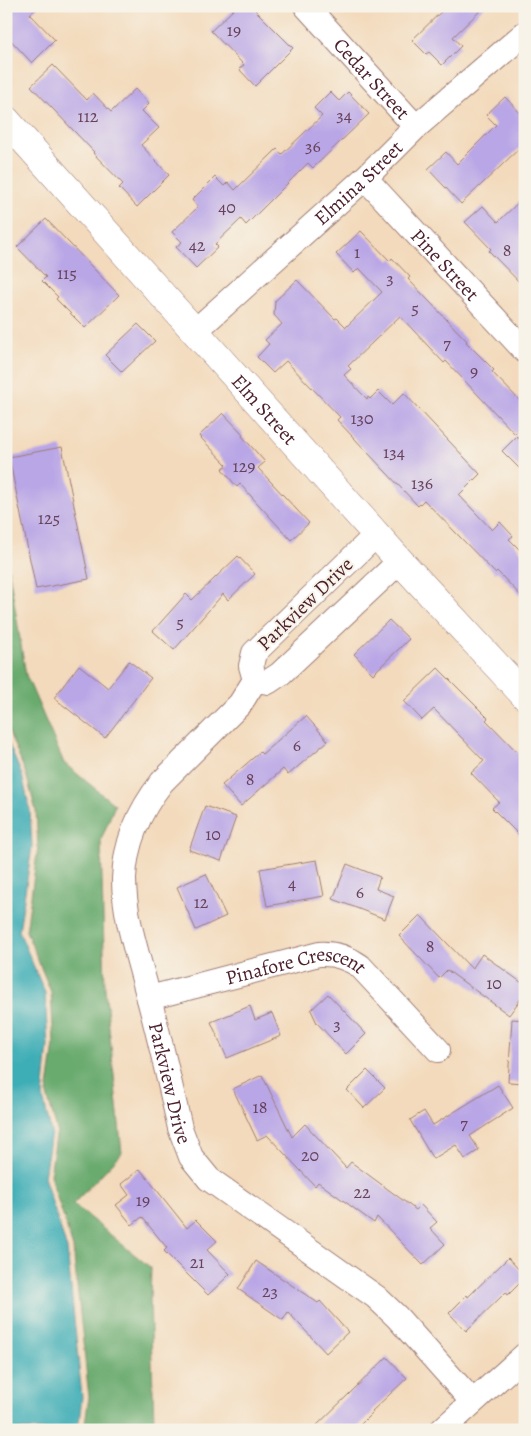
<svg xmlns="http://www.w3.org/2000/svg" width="531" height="1436" font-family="Alegreya,serif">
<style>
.forest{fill:#69aa6e;stroke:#5a644c}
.water{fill:#3cadb6;stroke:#436670}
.building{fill:#b9a6e6}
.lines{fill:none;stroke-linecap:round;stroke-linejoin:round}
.street-casing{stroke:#9e7c74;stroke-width:26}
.secondary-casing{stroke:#9e7c74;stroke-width:29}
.street{stroke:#fff;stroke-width:24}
.secondary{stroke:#fff;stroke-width:28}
.labels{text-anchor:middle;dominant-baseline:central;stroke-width:4;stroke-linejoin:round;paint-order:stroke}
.number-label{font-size:18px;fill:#66415a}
.street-label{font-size:20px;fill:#4a1f2b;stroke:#f7f3e8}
</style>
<rect width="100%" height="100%" fill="#f7f3e8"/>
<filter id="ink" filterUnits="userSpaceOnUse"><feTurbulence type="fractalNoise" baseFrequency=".02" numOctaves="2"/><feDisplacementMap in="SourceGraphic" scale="10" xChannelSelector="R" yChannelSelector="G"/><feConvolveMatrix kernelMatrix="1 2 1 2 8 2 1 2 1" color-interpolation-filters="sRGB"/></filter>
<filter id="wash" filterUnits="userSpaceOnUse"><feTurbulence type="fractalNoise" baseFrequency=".0096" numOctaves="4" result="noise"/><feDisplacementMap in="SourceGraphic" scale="20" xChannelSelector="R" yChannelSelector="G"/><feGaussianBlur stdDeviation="1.12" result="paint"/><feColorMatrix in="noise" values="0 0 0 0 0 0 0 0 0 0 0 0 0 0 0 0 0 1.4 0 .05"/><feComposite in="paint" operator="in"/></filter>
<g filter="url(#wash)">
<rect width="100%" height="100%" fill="#f3dabc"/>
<path class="forest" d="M6,553l20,122 38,88 51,42 -14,35 4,148 17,165 -49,51 78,64 -1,32 4,123 -3,7h-67l5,-33 -16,-149 -23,-73 7,-45 -10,-35 7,-51 -3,-52 -25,-61 12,-84 -2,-36 -10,-37 -20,-49z"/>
<path class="water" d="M6,738l16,37 8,35 2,37 -13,84 26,62 3,52 -5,52 8,35 -7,45 23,72 15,148 -4,33h-72z"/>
<g id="blocks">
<path class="building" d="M6,6h33l-9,8 25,26 -23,23 -26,-28z
M237,6h14l42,42 -38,38 -16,-17 5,-4 -33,-34z
M447,6h38l-32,31 8,9 -19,19 -13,-13 -3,2 -14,-14z
M53,65l34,35 6,-7 18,19 24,-23 14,15 -7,7 17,17 -18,17 28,30 -32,32 -18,-19 4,-4 -30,-31 1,-1 -63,-66z
M330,92l9,9 9,-9 21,22 -56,54 -5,-5 -62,62 -5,-6 -26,25 3,3 -22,21 -20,-21 6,-5 -10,-10 26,-25 -6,-7 23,-23 9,9 4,-4 7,8 42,-41 5,5 40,-38 -8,-8z
M505,97l20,21v25l-64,61 -33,-35 18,-17 11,12 39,-39 -10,-10z
M525,196v92l-36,-37 2,-2 -26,-27 18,-16 15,16z
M46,219l73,76 -34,33 -29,-29 2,-2 -16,-16 4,-4 -29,-30z
M361,231l29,30 2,-3 18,19 -2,2 59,62 -1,1 28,28 -2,2 33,34v19l-10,9 -69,-73 -2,2 -44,-47 -52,50 3,3 -7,6 23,24 1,-2 2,2 8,-8 14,14 12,-12 76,81 -21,21 33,35 8,-8 13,14 -4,3 16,16v45l-28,-29 -2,2 -71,-73 -6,6 -81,-86 3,-3 -54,-56 -13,12 -16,-16 12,-13 -4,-4 17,-16 -8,-9 1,-14 22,-21 38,39 2,-1 9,9 36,-35 -23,-24 -5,5 -18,-19z
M138,324l17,17 -33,31 -17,-17z
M223,413l20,21 -1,2 23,26 -7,6 51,55 -18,17 -51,-56 -3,3 -15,-18 5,-4 -28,-29z
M517,436l8,8v30l-23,-23z
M62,447l27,132 -53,10 -27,-132z
M238,556l17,18 -27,26 -5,-6 -49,56 -21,-19 33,-37 6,6z
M389,620l20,19 -36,35 -19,-20z
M129,661l22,17 -46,60 -51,-40 25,-33 29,23z
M438,668l50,50 -2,2 39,40v81l-33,-33 7,-6 -28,-29 13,-12 -50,-52 -12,11 -18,-19z
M306,716l22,25 -40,34 -5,-6 -42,37 -19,-21 38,-33 2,2z
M205,806l31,11 -15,44 -32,-11z
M317,860l7,36 -57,10 -7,-37z
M347,864l33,13 -4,12 18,7 -9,23 -52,-20z
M206,874l20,42 -30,14 -19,-43z
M420,915l52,54 10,-15 43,31v8l-16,22 -62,-45 -8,8 -40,-42z
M328,994l38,40 -20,20 -29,-31 -6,-13z
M250,1006l5,14 17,-7 9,23 -54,22 -16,-36z
M512,1019l13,1v63l-17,-1z
M367,1070l18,18 -21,20 -17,-18z
M262,1075l30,62 13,-13 41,44 5,-6 65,48 5,-5 16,17 -7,6 15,16 -22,21 -46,-48 -3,6 -56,-41 -3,4 -48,-51 -10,5 -24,-51z
M498,1085l15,23 -43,28 9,14 -14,9 -9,-14 -23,14 -23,-39 14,-9 9,14z
M140,1169l47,59 9,-8 21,21 -10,9 23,24 -22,21 -44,-44 3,-3 -25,-31 -10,8 -16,-20 13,-10 -8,-11z
M508,1258l17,18v2l-17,17 -2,-3 -40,39 -17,-18 18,-18 1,2z
M256,1261l62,42 2,-2 28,31 -22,21 -38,-41 -5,8 -45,-31z
M387,1357l20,21 -35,33 1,1 -18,18h-43z"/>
</g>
</g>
<g filter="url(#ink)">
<use href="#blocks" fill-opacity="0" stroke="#9e7c74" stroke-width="1"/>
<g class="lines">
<g class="street-casing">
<g id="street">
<path id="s1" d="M306,6l110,121"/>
<path id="s2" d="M365,178l160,173"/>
<path id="s3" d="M194,332l171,-154 51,-51 109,-94"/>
<path d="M376,535l-122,118 -3,13 4,14 13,2 12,-8 120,-113"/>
<path id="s4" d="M255,680l-15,24 -78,78c-22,28 -37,61 -38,97 0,39 15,79 24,116 12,44 22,89 32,133l11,29 18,22 167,118 21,20 75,84"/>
<path id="s5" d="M149,998l170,-44c16,-1 28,3 41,12l78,84"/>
<path d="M442,1430l83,-75"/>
</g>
</g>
<g class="secondary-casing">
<g id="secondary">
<path id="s6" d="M6,120l394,441 125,135"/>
</g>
</g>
<use href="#street" class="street"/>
<use href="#secondary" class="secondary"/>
</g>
</g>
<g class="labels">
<g class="number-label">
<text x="234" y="30">19</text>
<text x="344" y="115">34</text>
<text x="88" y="116">112</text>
<text x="313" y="146">36</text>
<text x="227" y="207">40</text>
<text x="197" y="245">42</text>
<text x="507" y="250">8</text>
<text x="357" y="252">1</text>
<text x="67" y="273">115</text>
<text x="390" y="278">3</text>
<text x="415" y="308">5</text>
<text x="447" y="343">7</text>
<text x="474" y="371">9</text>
<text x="362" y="418">130</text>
<text x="394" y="452">134</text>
<text x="244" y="466">129</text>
<text x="422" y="483">136</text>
<text x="49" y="518">125</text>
<text x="180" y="622">5</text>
<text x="297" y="745">6</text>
<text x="250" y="779">8</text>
<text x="213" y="834">10</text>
<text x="292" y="883">4</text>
<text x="360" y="892">6</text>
<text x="201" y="902">12</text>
<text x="430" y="946">8</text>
<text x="494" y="983">10</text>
<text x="337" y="1024">3</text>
<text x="260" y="1107">18</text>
<text x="464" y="1123">7</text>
<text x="310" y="1155">20</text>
<text x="362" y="1192">22</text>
<text x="143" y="1200">19</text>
<text x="197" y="1262">21</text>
<text x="270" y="1291">23</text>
</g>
<g class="street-label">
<text stroke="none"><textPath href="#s1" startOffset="98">Cedar Street</textPath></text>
<text stroke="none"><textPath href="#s3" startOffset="222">Elmina Street</textPath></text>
<text stroke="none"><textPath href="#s2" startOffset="118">Pine Street</textPath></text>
<text stroke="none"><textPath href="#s6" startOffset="388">Elm Street</textPath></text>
<text transform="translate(305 604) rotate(-44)">Parkview Drive</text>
<text stroke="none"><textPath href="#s5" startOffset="152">Pinafore Crescent</textPath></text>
<text stroke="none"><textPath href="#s4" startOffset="454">Parkview Drive</textPath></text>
</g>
</g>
<rect width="531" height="1436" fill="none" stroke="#f7f3e8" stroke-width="25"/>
</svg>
